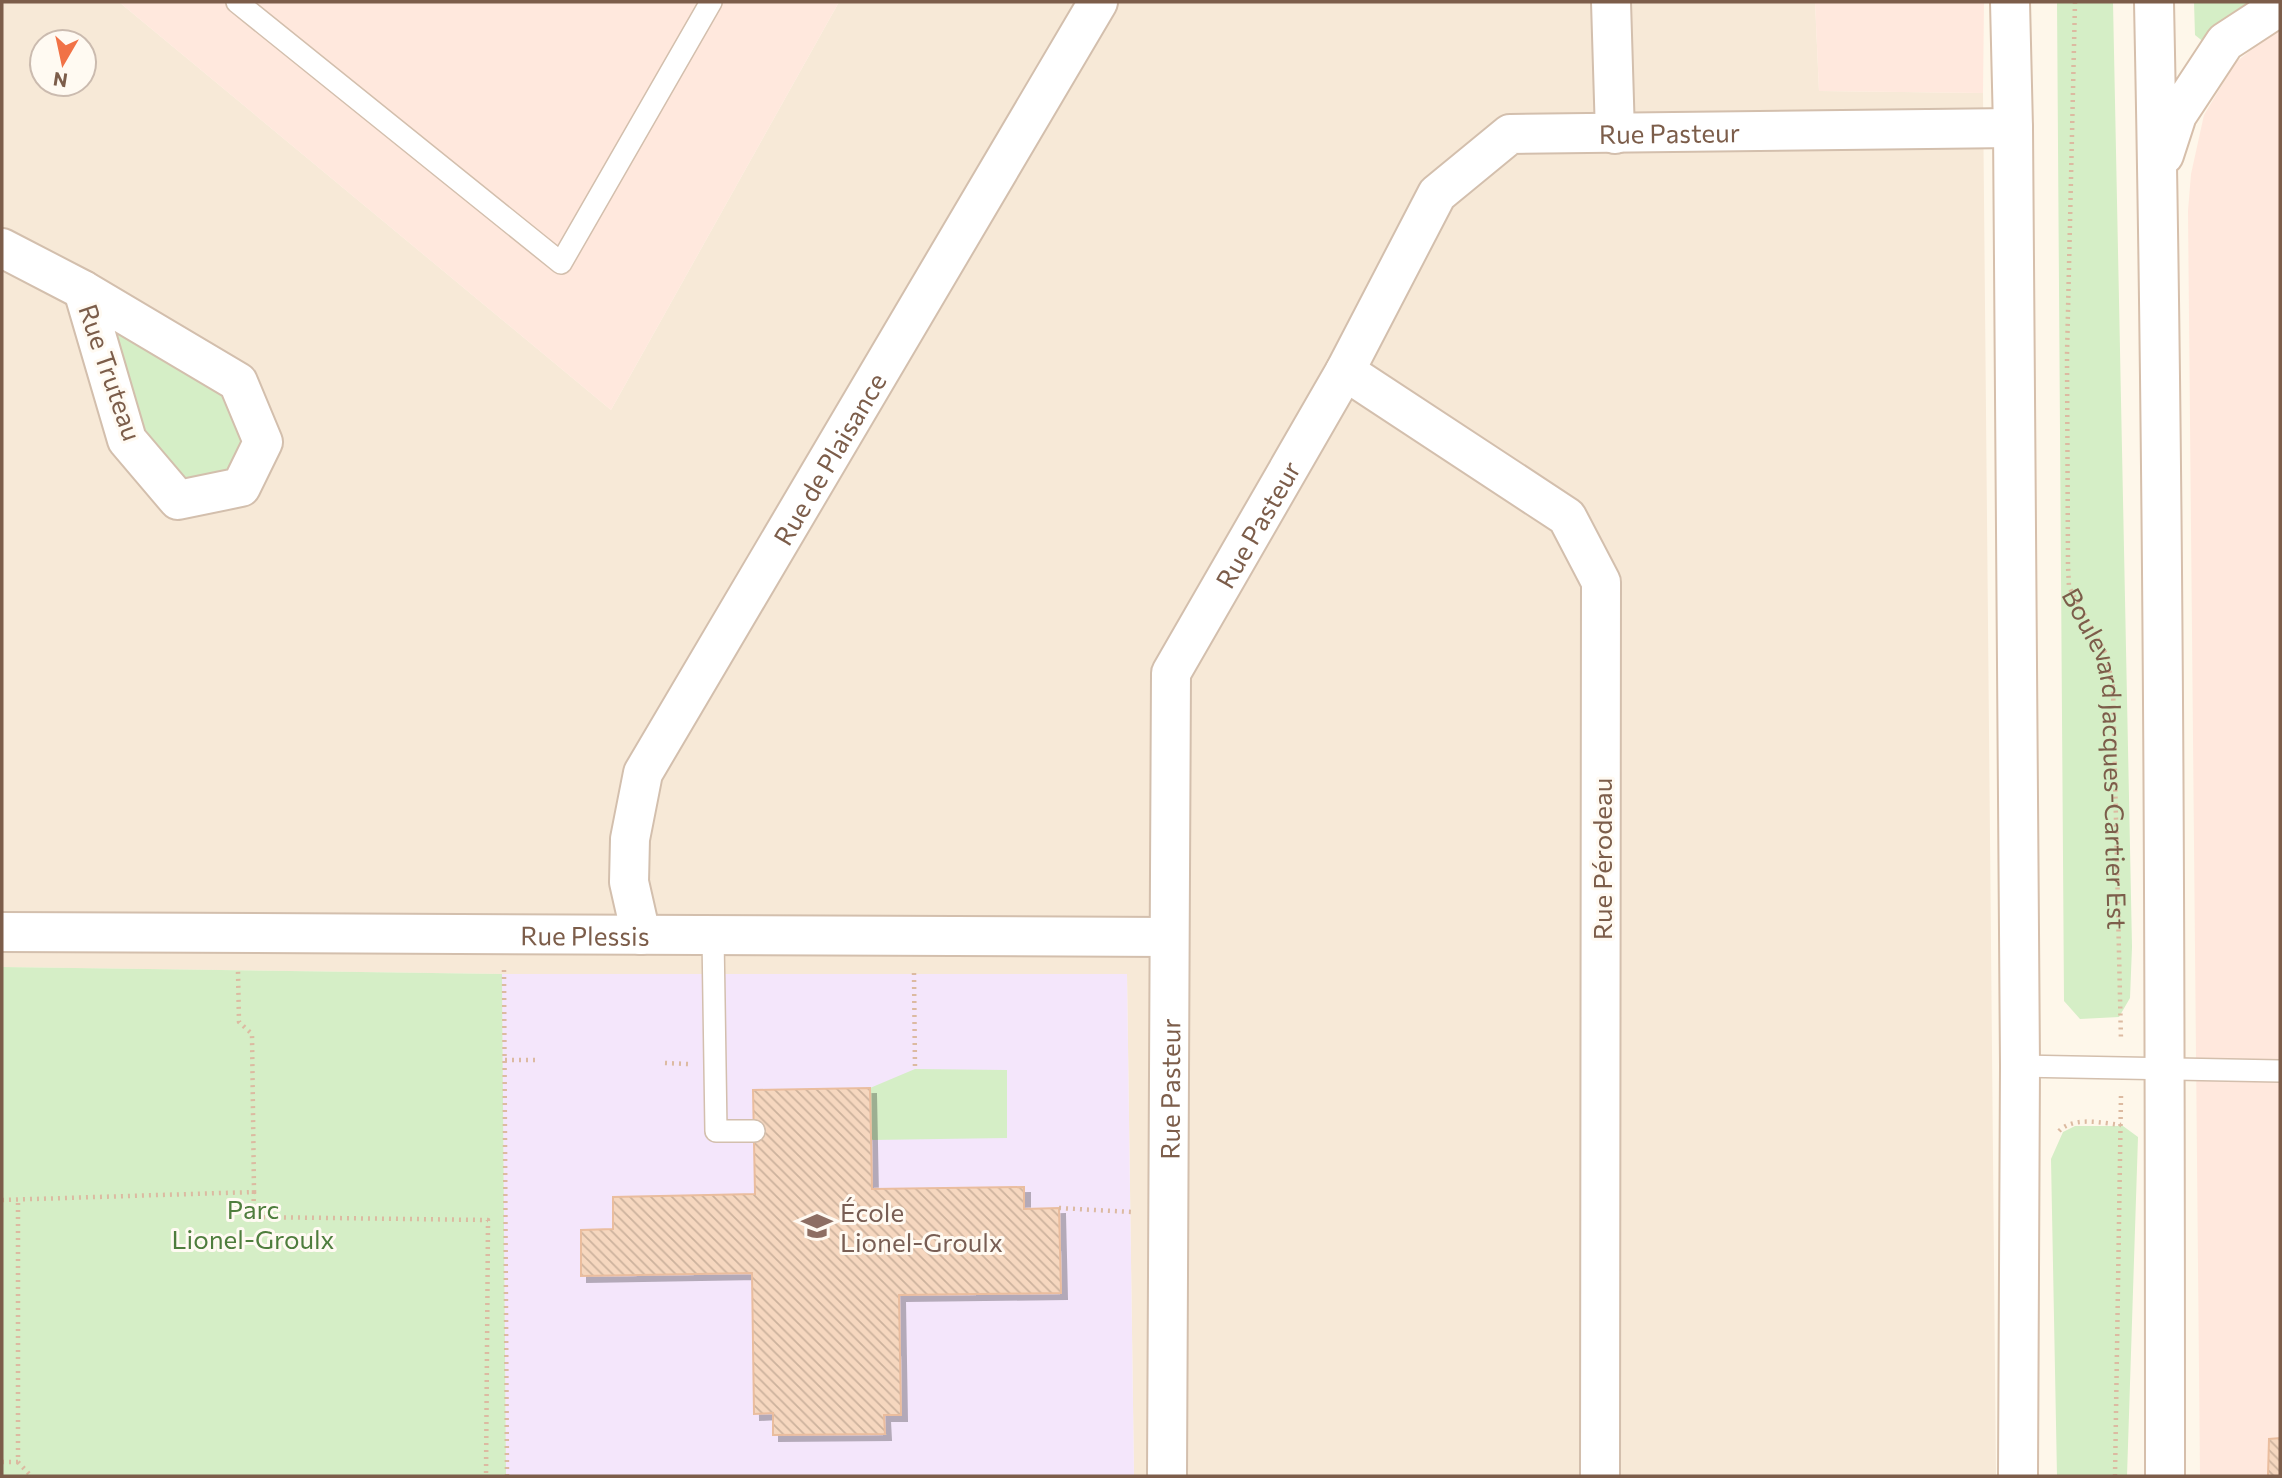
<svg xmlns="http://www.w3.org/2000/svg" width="2282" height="1478" font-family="Commissioner,sans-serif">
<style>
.residential{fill:#f7e9d7;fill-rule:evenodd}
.commercial{fill:#ffe8dd}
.education{fill:#f4e6fb}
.green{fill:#d5eec6}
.building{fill:url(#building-back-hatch);stroke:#eabd9e;stroke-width:2;filter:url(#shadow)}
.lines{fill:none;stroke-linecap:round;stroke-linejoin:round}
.service-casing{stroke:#d3bfad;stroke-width:24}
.minor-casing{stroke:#d3bfad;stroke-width:42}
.secondary-casing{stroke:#d6bfab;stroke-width:42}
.path{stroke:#dcbaa1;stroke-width:4.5;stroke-dasharray:2 5;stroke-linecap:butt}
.service{stroke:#fff;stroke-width:21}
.minor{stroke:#fff;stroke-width:38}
.secondary{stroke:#fff;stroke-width:38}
.labels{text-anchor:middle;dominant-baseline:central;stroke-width:6;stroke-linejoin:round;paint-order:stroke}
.street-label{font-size:26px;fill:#7c5d4a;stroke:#fffaf2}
.park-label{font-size:26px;fill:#4e7d3d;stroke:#fffaf2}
.education-label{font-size:26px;fill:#785e54;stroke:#fffaf2;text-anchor:start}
</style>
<defs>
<pattern id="building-back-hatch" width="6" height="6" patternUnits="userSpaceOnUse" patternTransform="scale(1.75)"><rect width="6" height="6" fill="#f6d7bf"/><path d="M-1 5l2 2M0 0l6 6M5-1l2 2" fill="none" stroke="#ccb29d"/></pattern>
<filter id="shadow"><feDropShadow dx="6" dy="6" stdDeviation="0" flood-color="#0004"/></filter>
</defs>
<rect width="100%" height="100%" fill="#fef7ea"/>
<path class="residential" d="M2,2h117l492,408 228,-408h976l4,89 164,2 13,1383h-862l-7,-502h-625l-500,-7zM42,42h42v42h-42z"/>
<path class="commercial" d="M119,2h720l-228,408z
M1815,2h169l-1,91 -164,-2z
M2280,26v1450h-80l-12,-1265 3,-37 13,-59 31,-52z"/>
<path class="education" d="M502,974h625l7,502h-628z"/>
<path class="green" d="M2057,2h56l19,945 -2,51 -11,19 -39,2 -16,-18z
M2194,2h76l-65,41 -10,-8z
M99,310l132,78 21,51 -20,39 -52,11 -43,-52z
M2,967l500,7 4,502h-504z
M915,1069l92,1v68l-136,2 -1,-52z
M2075,1126h48l15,11 -11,339h-70l-6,-317 12,-27z"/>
<path class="building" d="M870,1088l2,101 152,-2v22l35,-1 2,85 -162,2 2,120h-17l1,19 -112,1v-22l-19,1 -2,-141 -171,3v-46l32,-1v-32l142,-3 -2,-104z
M2280,1438v38h-12l1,-37z"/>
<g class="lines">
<g class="service-casing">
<path id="service" d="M237,2l324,261 150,-261
M713,936l3,195h38
M2020,1066l260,5"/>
</g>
<g class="minor-casing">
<g id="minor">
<path d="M1611,2l4,132"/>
<path d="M2,248l81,42"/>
<path d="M83,290l155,92 25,60 -22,45 -63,13 -51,-60z"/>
<path d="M1345,371l222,146 34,65 -1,894"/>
<path id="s2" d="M2,932l1166,5"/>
<path id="s3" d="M641,935l-12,-53 1,-43 13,-66 455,-771"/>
<path id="s4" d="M1167,1476l4,-803 174,-302 92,-177 73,-60 503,-6"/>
</g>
</g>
<g class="secondary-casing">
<path id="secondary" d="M2010,2l3,126 7,938 -2,410
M2154,2c10,491 11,983 11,1474
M2164,155l13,-40 48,-73 55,-36"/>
</g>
<g class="path">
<path id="s1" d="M2075,2l-8,353 1,211 1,21 37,67 7,33 8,354"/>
<path d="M504,970l3,506"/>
<path d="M914,973l1,96"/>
<path d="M505,1060h32"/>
<path d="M665,1063l23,1"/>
<path d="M2059,1131c15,-15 43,-8 62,-6"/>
<path d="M254,1192l-1,25 235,3 -2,256"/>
<path d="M2,1200l252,-8 -2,-158 -13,-12 -1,-51"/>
<path d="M1059,1208l73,4"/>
<path d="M2,1462h16v-262"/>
<path d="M18,1462l13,14"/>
<path d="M2115,1476l6,-381"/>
</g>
<use href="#service" class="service"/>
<use href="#minor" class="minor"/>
<use href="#secondary" class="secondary"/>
</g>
<defs>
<g id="school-bare" transform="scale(2.415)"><path d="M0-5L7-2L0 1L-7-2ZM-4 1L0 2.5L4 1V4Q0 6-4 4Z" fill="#8d6e63" stroke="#fffaf2" stroke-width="2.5" paint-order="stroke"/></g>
</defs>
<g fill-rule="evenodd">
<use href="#school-bare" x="817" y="1226"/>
</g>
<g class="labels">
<g class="street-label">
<text stroke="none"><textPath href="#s4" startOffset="1605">Rue Pasteur</textPath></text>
<text transform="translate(111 372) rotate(71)">Rue Truteau</text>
<text stroke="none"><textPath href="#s3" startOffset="530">Rue de Plaisance</textPath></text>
<text stroke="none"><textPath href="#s4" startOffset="975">Rue Pasteur</textPath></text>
<text stroke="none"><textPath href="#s1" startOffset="763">Boulevard Jacques-Cartier Est</textPath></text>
<text transform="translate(1601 859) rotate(-90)">Rue Pérodeau</text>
<text stroke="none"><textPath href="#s2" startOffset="583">Rue Plessis</textPath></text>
<text stroke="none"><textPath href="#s4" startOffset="387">Rue Pasteur</textPath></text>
</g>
<g class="park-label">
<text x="253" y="1208">Parc<tspan x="253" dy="30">Lionel-Groulx</tspan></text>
</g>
<g class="education-label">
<text x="840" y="1211">École<tspan x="840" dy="30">Lionel-Groulx</tspan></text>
</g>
</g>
<rect width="2282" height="1478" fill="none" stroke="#7c5d4a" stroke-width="7"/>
<g transform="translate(63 63) rotate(189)"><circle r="33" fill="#fffaf2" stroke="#cbbbaf" stroke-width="2"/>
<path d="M0-5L12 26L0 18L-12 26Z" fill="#f17246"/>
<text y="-10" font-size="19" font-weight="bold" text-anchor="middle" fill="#7c5d4a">N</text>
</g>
</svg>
